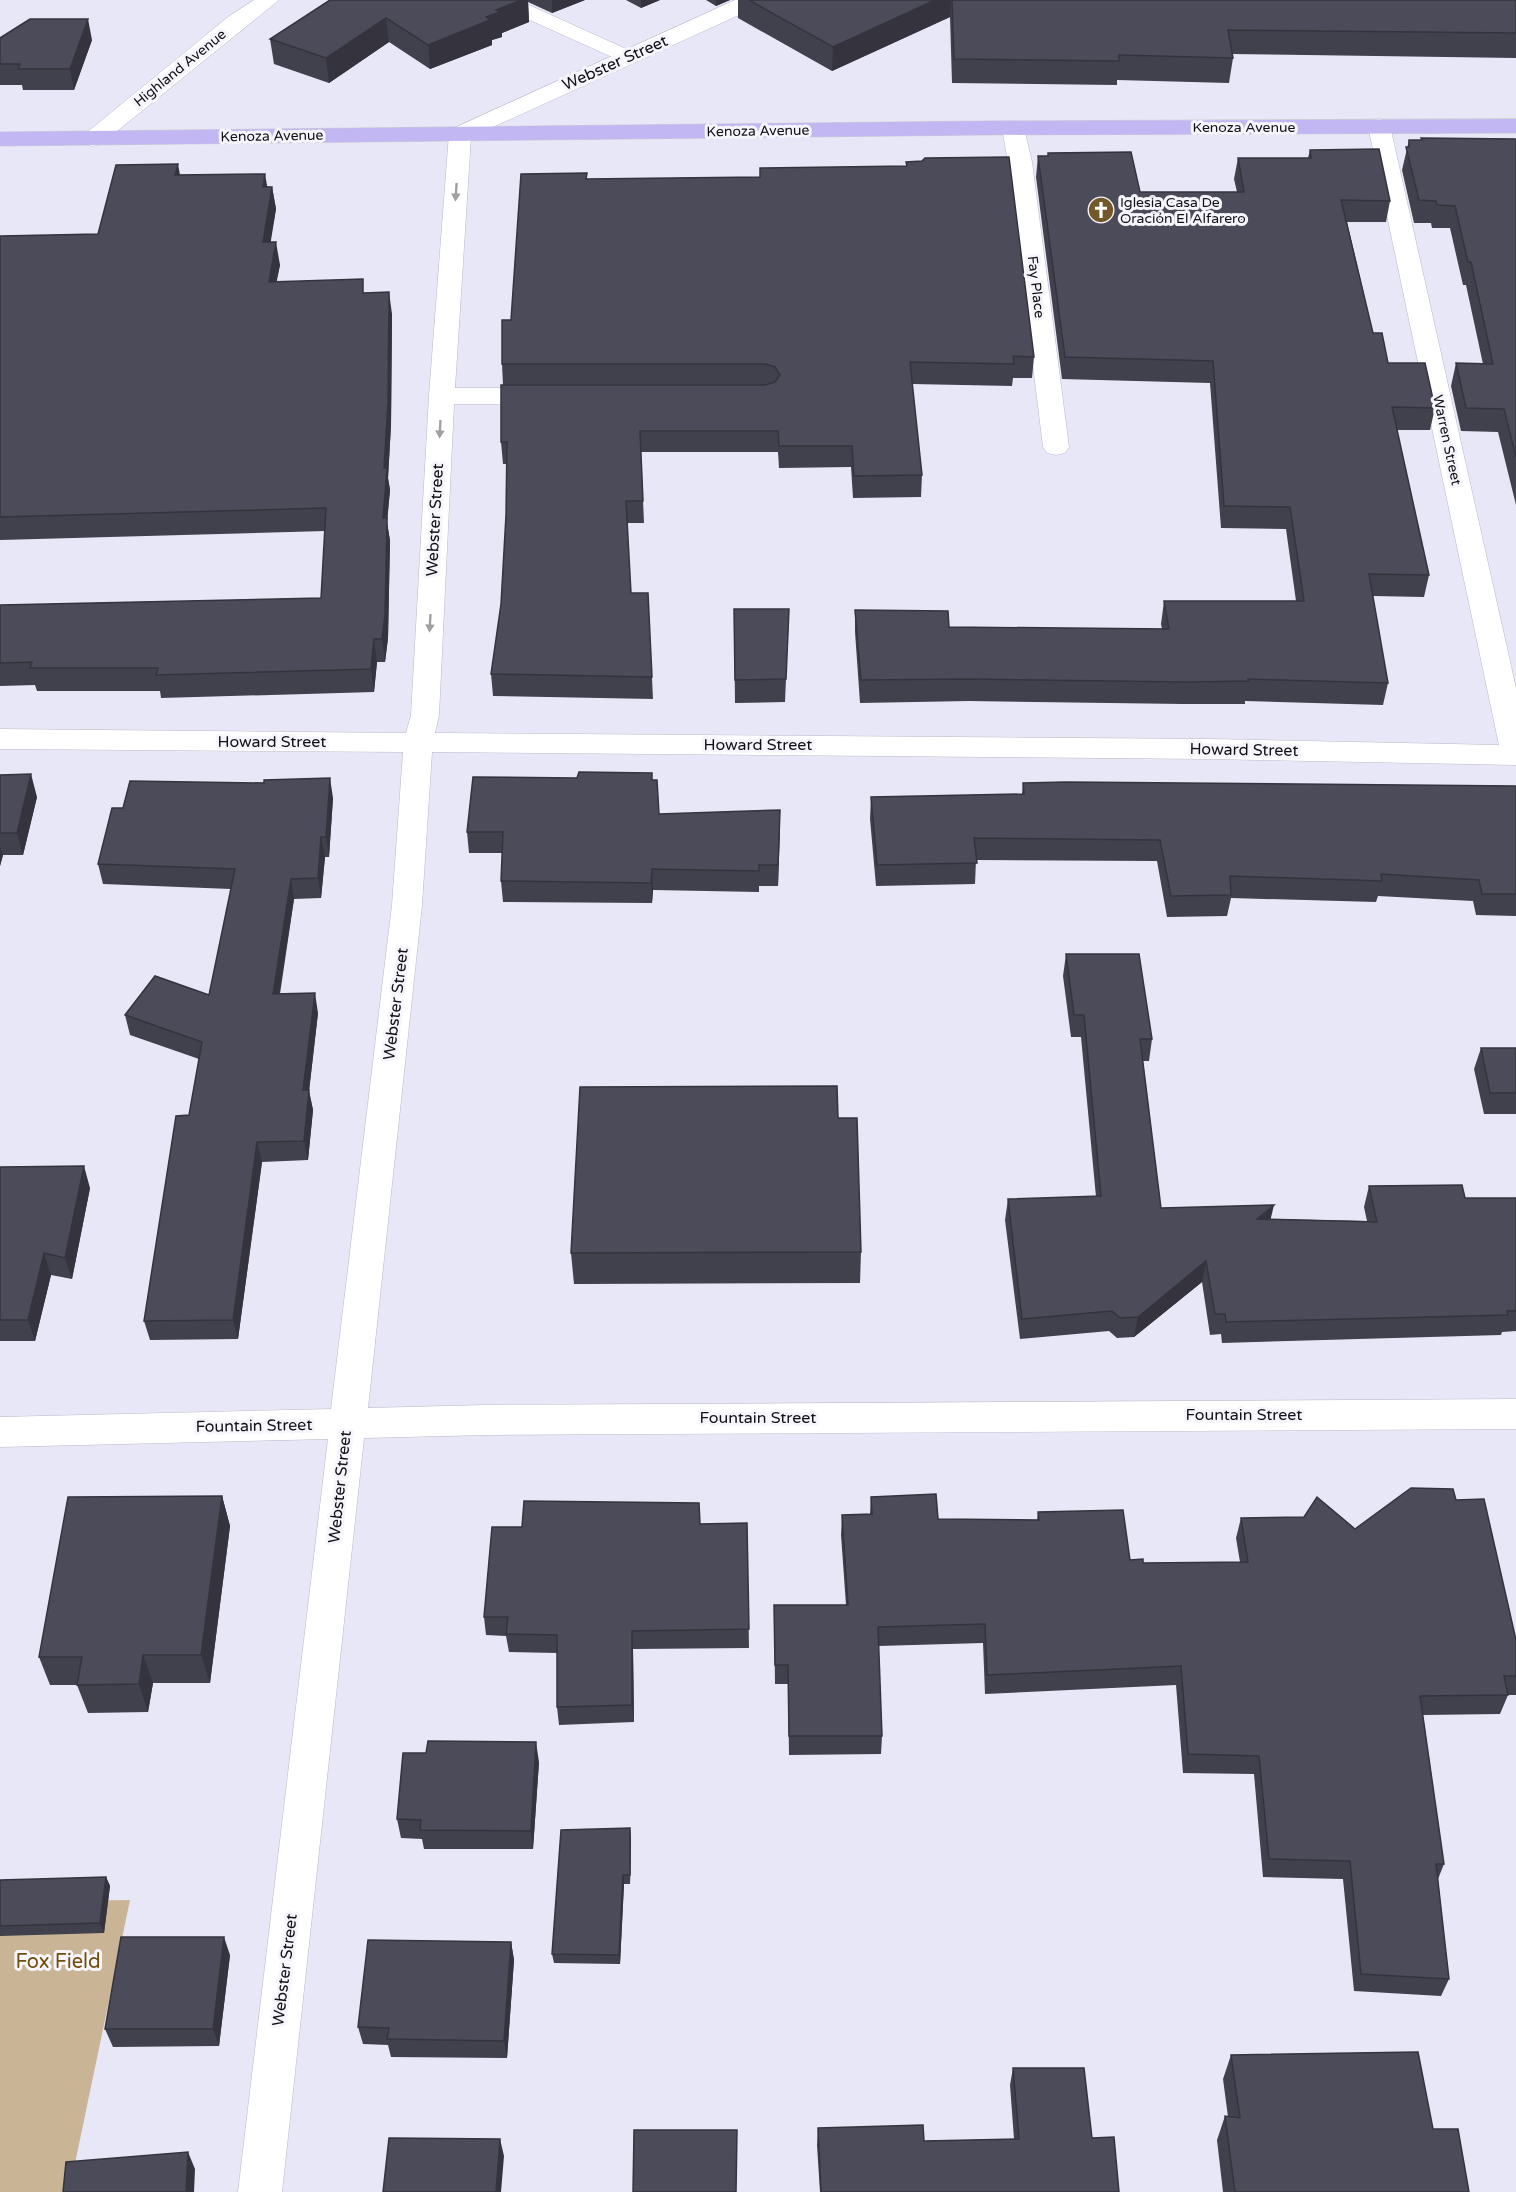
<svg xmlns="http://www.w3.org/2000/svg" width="1516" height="2192" font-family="'Varela Round',sans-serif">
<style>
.green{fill:#c9b596}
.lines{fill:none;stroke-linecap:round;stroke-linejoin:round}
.service-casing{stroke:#b9b8c8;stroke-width:1}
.minor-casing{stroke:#b9b8c8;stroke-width:1}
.primary-casing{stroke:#cfcfd0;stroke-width:1}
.service{fill:#fff;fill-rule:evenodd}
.minor{fill:#fff;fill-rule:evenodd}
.primary{fill:#c2b7f2;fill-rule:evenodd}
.wall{fill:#41404d}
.shaded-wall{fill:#35343e}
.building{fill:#4c4b59;stroke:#35343e;stroke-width:1.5}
.oneway{fill:#a09fa2}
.labels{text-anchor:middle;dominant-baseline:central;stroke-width:6;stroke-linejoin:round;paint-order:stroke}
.far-street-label{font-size:14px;fill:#111016;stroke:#f6f5fc}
.far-poi-label{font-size:14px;fill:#111016;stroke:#f6f5fc;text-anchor:start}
.street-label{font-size:16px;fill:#111016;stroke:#f6f5fc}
.near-park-label{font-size:20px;fill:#704e0c;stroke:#f6f5fc}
</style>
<rect width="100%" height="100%" fill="#e8e7f8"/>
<path class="green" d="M130,1900l-61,292h-69v-290z"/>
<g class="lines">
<g class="service-casing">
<path id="service" d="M491,0h27l117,53 3,4 -3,4 -7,2 -7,-2 -127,-57z"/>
</g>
<g class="minor-casing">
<path id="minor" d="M254,0h25l-178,144 -8,2 -8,-2 -3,-5 3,-5 143,-117z
M735,0h29l-3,5 -290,132 -16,251h92l9,3 4,5 -4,5 -9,3h-93l-15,311 -4,18 774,6 290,6 -131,-619 3,-5 8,-2 8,2 3,5 126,562v77l-307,-6 -777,-7 -10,153 -54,503 117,-3 1031,-6v30l-1031,6 -121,3 -82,754h-44l90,-753 -328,8v-30l331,-8 61,-504 11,-153 -403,-3v-20l406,4 5,-18 18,-319 20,-262 3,-5z
M1013,121l8,2 3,5 8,34 37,285 -4,6 -9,2 -9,-2 -4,-6 -35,-285 -6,-34 3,-5z"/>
</g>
<g class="primary-casing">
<path id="primary" d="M1516,119v14l-532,2 -984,11v-14l984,-11z"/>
</g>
<use href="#service" class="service"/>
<use href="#minor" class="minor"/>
<use href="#primary" class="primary"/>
</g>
<path class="wall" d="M330,0h255l-33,13 -24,-11 1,20 -27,11v4l-10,3v5l-62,24 -41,-27 -60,41 -55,-19 -4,-25z
M626,0h34l-19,8z
M706,0h24l-14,6z
M738,0h778v58l-284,-4 1,4 -4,25 -112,-3v5l-165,-2 -2,-66 -118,54 -94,-53z
M0,38l92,2 -18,50h-51l-1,-5h-22z
M1421,138l95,1v366l-18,-73 -37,-1 -10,-45 5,-23 27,1 -17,-79h-3l-13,-57h-18l-1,-5h-17l-12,-53 7,-30h12z
M1310,150l80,51 -4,21h-39l26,111 15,30 47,45 -5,22h-33l32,145 -5,22 -51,-1 15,87 -5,22 -138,-4v3h-62l-214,-3 -109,2 -5,-71v-22l94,17 213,2 -1,-5 3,-23h132l-10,-72 -65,-1 -11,-145 -148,-4 -26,-202 2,-21 102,36h97l-3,-13 4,-21h70z
M906,162l128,195 -2,21h-19l-1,8 -100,-2 10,91 -1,22 -68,1 -2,-31 -72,1 -1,-16h-137l3,71h-17l4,70h17l5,106 -160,-3 -2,-22 10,-70 5,-89 1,-51h-4l-2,-22 2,-57 -1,-21 9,-44 76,-141 173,-2 146,-11z
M180,175l92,12 4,22 -6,33 10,23 -4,17 89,11 27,21 -1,111 -3,53 2,12 -3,32 3,19 -2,97 -3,24h-8l-3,30 -213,6 -1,-7h-123l-2,-6 -35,1v-81l321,-7 4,-67 -325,9v-304l98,-2z
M734,609h55l-4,93 -50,1z
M0,775l37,22 -14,58h-20l-3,11z
M652,780l7,34 121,-4 -2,76h-19v6l-106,-2 -1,13 -149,-1 -2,-21 2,-28h-34l-2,-21z
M1023,783l493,3v130l-40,-1 -3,-14 -95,-5 -2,6 -145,-4 -4,18 -60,1 -10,-56 -181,-1 -1,24 -99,2 -6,-67 1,-22 151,-3z
M333,798l-4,59h-4l-4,41 -27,1 -14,95 38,19 -9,78 4,19 -5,50 -46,2 -24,177 -88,1 -6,-19 45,-206 10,-56 -69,-24 -5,-20 84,-20 22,-106 -128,-5 -5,-20 25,-56z
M1066,954l86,85 -3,22h-6l18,147 109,11 97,2 -3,-14 5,-21 96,12h51v133l-14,1 -1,3 -279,8 -1,-9 -11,1 -8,-53 -68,55 -17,1 -8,-7 -89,8 -15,-119 3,-21 88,-2 -15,-160h-10l-8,-61z
M1481,1048h35v66h-32l-10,-45z
M838,1118l23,134 -1,31 -286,1 -3,-31z
M0,1167l90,21 -18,91 -21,-4 -16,66h-35z
M222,1496l8,30 -20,157h-57l-5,29 -60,1 -11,-28h-27l-11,-28z
M871,1497l67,22 99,1 1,-8 92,48 13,3 97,-1 -4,-24 5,-20 114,11 101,-29 60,140v55h-8l-8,19 -77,1 21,149 -6,15 11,100 -8,17 -87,-5 -11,-112 -80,-2 -9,-103 -71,-1 -7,-88 -191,9 -2,-51 -105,3 4,90 -1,18 -92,1 -1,-71h-13l-1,-79h72l-5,-70 1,-20 28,-1z
M747,1523l2,125 -116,1 1,73 -75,3 -2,-18v-54l-48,-1 -3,-16 -20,-1 -2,-18 38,-90z
M539,1762l-6,87h-109l-2,-10 -21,-1 -4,-19z
M631,1838l-1,46h-6l-4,80 -66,-1 -2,-9z
M106,1877l4,9 -6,47 -104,3v-56z
M511,1942l3,18 -7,98 -116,-1 -3,-12 -25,-1 -5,-17z
M230,1955l-11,91 -106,1 -8,-18z
M1231,2055l202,74 36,63h-246l-6,-52 8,-24 3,1 -5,-38z
M1013,2068l79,70 27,54h-299l-3,-47 1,-17 106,13 90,-2 -4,-54z"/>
<path class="shaded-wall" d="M522,0h6l1,22 -27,11v4l-10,3v5l-62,24 -2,-24 58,-28 10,-7z
M552,0h33l-33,13z
M641,0h19l-19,8z
M716,0h14l-14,6z
M935,0h16l-1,17 -118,54 1,-24z
M386,18l3,24 -60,41 -3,-25z
M88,19l4,21 -18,50 -4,-21z
M178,164l4,22 -7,-11z
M265,174l4,22 -6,-9z
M272,187l4,22 -9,56 -4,-23z
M276,242l4,23 -8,40 -3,-23z
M389,292l3,22 -1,111 -3,53 2,12 -3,32 3,19 -2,97 -3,24 -3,-23 1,-121z
M374,639l3,23 -3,30 -3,-23z
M31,774l6,23 -14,58 -6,-22z
M330,778l3,20 -4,59 -3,-20z
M780,810v21l-2,55v-21z
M321,837l4,20 -4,41 -3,-20z
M0,846l3,9 -3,11z
M652,869l1,21 -1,13 -1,-20z
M291,879l3,20 -18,115 -3,-20z
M315,993l3,20 -9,78 4,19 -5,50 -4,-19 -1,-51z
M257,1142l5,20 -24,177 -5,-19z
M84,1166l6,22 -18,91 -7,-21z
M1274,1205l-5,21 -12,-7z
M44,1253l7,22 -16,66 -7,-21z
M1206,1261l-4,21 -68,55 4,-20z
M222,1496l8,30 -20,157 -9,-28z
M632,1631l1,18 1,73 -2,-17z
M143,1655l10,28 -5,29 -9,-28z
M536,1742l3,20 -6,87 -2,-18z
M630,1828l1,10 -1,46z
M623,1875l1,9 -4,80 -1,-9z
M106,1877l4,9 -6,47 -4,-10z
M224,1937l6,18 -11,91 -6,-17z
M511,1942l3,18 -7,98 -3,-17z
M500,2139l4,17 -3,36h-5z
M188,2152l7,17 -1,23h-8z"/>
<path class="building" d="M330,0h192l-26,10 4,2 -14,5 4,3 -62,25 -42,-27 -60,40 -56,-19z
M749,0h186l-102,47z
M952,0h564v33l-288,-3 5,28 -114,-3v6l-165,-2z
M30,19h58l-18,50h-52l2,-5h-20v-26z
M1421,138l95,1v318l-12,-48 -38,-1 -10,-45 37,1 -22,-102h-3l-13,-56 -18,-1 -1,-4 -17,-1 -13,-53h3v-7h13z
M1379,149l11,52 -49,-1 32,133h9l6,30h37l10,45 -43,-1 37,168 -60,-1 19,109 -140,-4 1,2 -63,1 -215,-3 -110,1 -6,-70 93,1 1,16 220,2 -5,-28h140l-14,-94 -66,-1 -11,-145 -148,-4 -27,-201h10v-3l83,-1 9,40h104l-6,-34h73l-1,-8z
M1009,157l25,200 -21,-1 1,8 -104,-2 12,113 -68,1 -2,-30h-73l-1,-15h-138l3,70h-17l5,92h17l4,84 -161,-3 10,-70 5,-89 1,-73h-6v-57h264l10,-3 5,-7 -5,-8 -10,-3h-263v-44h9l10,-146 66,-1 -1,6 174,-2v-9l147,-2 -1,-4 16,-1 3,-3z
M178,164l-3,11 90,-1 -2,13h9l-9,55h13l-7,40 94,-3v14l26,-1 -1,110 -4,66h3l-4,50h4l-2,97 -3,24h-8l-3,30 -215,6 2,-7h-128l2,-6 -32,1v-58l321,-7 5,-90 -326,9v-281l98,-2 18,-69z
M734,609h55l-3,70 -51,1z
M579,772l73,1v7h5l2,34 121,-4 -2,55h-19v6l-107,-2 -1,14 -150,-2 2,-49h-36l6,-55 104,1z
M31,774l-14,59h-17v-58z
M330,778l-4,59h-5l-3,41 -27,1 -18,115 42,-1 -12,97h6l-5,51 -47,1 -24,178 -89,1 32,-205 13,-1 13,-73 -77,-27 30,-39 54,19 26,-126 -137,-5 14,-56h11l7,-27 134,2v-3z
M1066,782l450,4v108h-34l-3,-14 -98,-6 1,7 -152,-5 1,19 -60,1 -11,-56 -186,-2 3,25 -100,2 -6,-68 153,-3 -1,-11z
M1066,954h73l13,85h-12l21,169 113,-3 -17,14 120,3 -8,-36 93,-1 3,13h51v113h-9l1,4 -282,7 -1,-8h-10l-9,-53 -68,56 -18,1 -8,-7 -90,8 -14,-120 93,-3 -17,-181h-10z
M1481,1048h35v45h-26z
M837,1086l1,32h19l4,134 -290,1 9,-166z
M84,1166l-19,92 -21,-5 -16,67h-28v-153z
M1411,1488l42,1 3,11 28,-1 32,141v36h-12l4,19 -88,1 24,168h-8l13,115 -88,-5 -11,-113 -81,-2 -10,-103 -71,-2 -7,-88 -194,9 -2,-51 -107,3 4,109h-93l-1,-71h-13l-1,-60h74l-6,-90 30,-1 -1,-17 65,-3 2,25 101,1 -1,-8 85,-2 7,50 13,-1v4l105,-1 -7,-44 63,-1 13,-20 38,32z
M222,1496l-21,159h-58l-4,29 -62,1 5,-28h-43l29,-160z
M524,1501l175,2 1,21 47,-1 2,106 -117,2v74l-75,2v-72l-51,-1 2,-17h-24l8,-90h30z
M428,1741l108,1 -5,89 -111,-1 1,-10 -24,-1 6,-66h23z
M630,1828v47h-7l-4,80 -67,-1 9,-124z
M106,1877l-6,46 -100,3v-46z
M121,1937h103l-11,92h-108z
M368,1940l143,2 -7,99 -117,-2 2,-11 -31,-1z
M1418,2052l15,77h25l11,63h-234l-10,-76 15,2 -9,-63z
M1013,2068h71l8,70 22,-1 5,55h-298l-3,-64 105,-3 1,16 95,-2z
M634,2130h103l-1,62h-103z
M389,2138l111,1 -4,53h-113z
M188,2152l-2,40h-123l3,-30z"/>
<defs><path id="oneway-solid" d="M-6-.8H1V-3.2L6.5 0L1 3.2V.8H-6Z" transform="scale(1.5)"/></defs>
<g class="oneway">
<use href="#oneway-solid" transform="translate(456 192) rotate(94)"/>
<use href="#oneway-solid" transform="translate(440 429) rotate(93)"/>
<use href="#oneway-solid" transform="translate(430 623) rotate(93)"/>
</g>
<defs>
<g id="church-disc" transform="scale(1.35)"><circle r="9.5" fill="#73582a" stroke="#f6f5fc"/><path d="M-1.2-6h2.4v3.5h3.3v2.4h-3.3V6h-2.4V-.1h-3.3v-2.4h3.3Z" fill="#fff"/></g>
</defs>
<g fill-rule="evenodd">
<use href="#church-disc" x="1101" y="210"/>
</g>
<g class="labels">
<g class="far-street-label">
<text transform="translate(180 68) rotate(-39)">Highland Avenue</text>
<text x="1244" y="127">Kenoza Avenue</text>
<text transform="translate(758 131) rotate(-1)">Kenoza Avenue</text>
<text transform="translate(272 136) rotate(-1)">Kenoza Avenue</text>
<text transform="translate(1036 287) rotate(83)">Fay Place</text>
<text transform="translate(1447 440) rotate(78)">Warren Street</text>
</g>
<g class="far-poi-label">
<text x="1120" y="202">Iglesia Casa De<tspan x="1120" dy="16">Oración El Alfarero</tspan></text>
</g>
<g class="street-label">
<text transform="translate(615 63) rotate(-24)">Webster Street</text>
<text transform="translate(435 520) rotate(-87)">Webster Street</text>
<text x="272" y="742">Howard Street</text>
<text x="758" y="745">Howard Street</text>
<text transform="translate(1244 750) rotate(1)">Howard Street</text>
<text transform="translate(396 1004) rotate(-83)">Webster Street</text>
<text x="1244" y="1415">Fountain Street</text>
<text x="758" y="1418">Fountain Street</text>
<text transform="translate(254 1426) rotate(-1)">Fountain Street</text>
<text transform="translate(340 1487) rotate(-84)">Webster Street</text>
<text transform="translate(285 1970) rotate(-83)">Webster Street</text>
</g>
<g class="near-park-label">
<text x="58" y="1962">Fox Field</text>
</g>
</g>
</svg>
